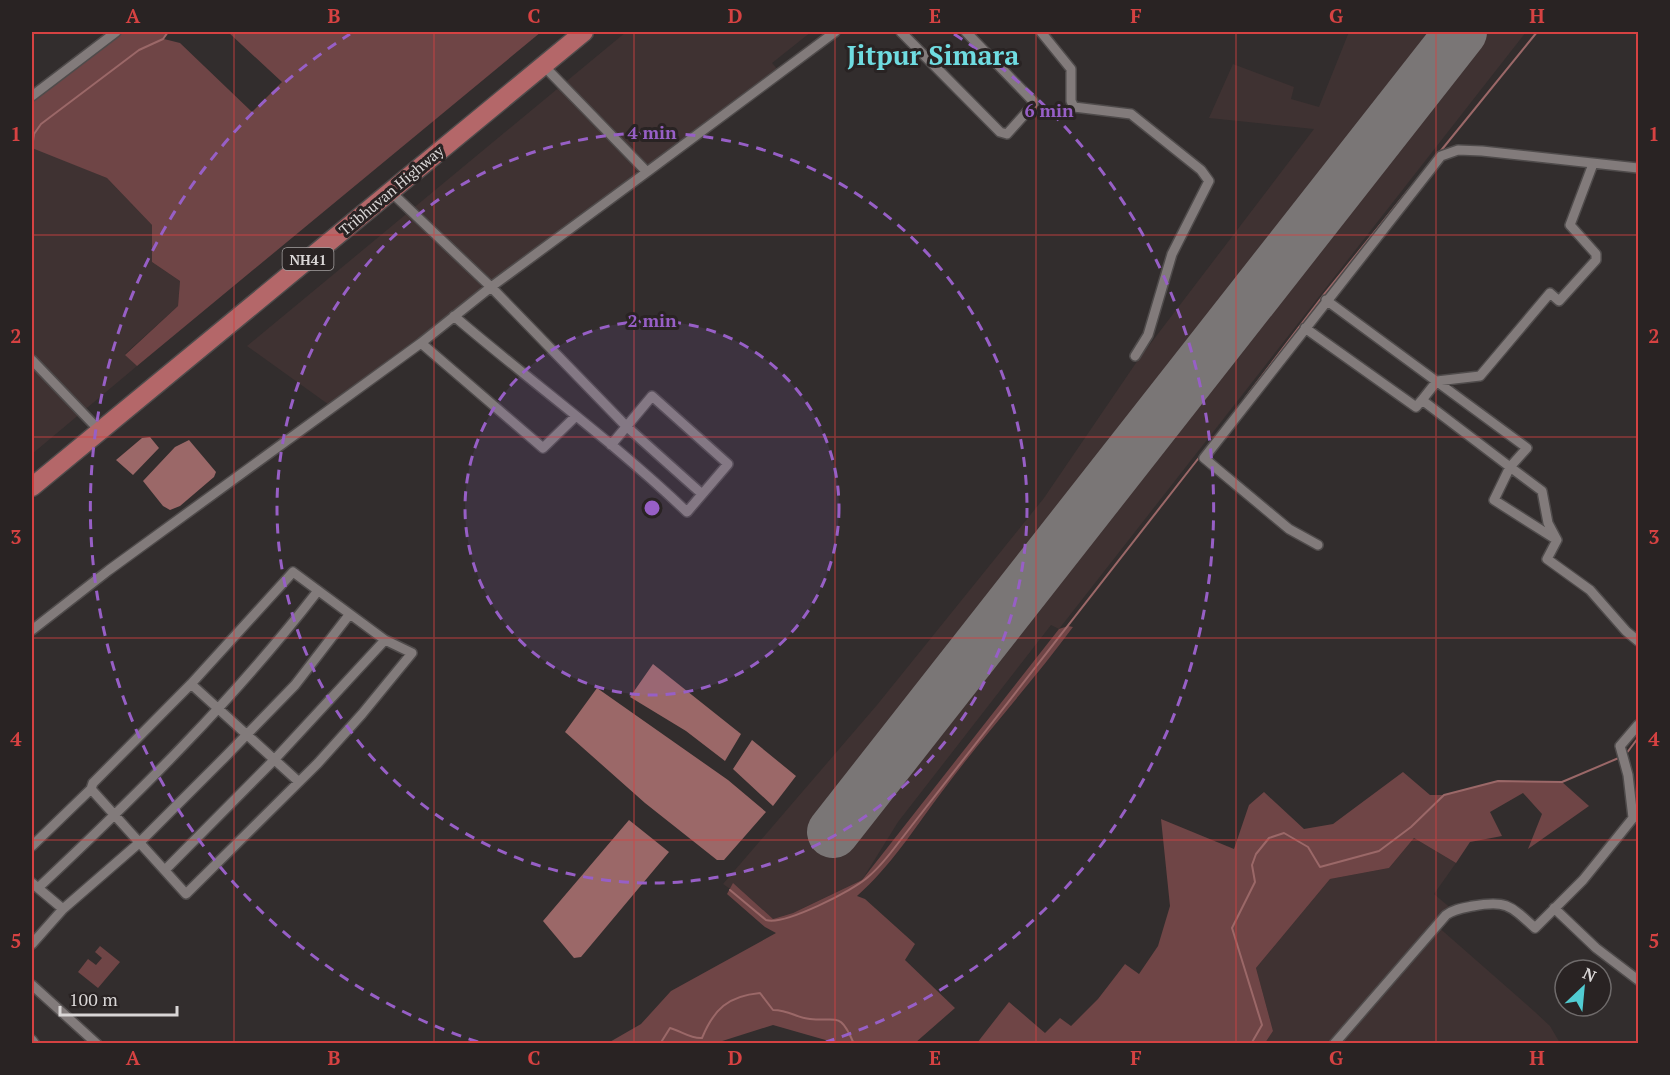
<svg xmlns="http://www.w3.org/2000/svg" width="1670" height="1075" font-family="'PT Serif',serif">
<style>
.built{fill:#3f3232}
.green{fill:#6f4546}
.water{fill:#9b6868}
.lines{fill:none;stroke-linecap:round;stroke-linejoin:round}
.stream{stroke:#9b6868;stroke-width:2}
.runway{stroke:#7a7676;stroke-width:52}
.street-casing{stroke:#4f4b4b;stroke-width:12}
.highway-casing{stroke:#4f4b4b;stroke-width:21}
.street{stroke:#827b7b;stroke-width:9}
.highway{stroke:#b46769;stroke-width:18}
.grid{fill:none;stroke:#d64242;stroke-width:1.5;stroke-opacity:0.55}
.ring{fill:none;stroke:#975fc6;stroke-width:3;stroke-dasharray:10 8}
.labels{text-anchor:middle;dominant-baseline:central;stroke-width:6;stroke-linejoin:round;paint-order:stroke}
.shield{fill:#292323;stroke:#a4a0a0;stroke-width:1.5}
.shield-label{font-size:14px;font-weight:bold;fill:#d9d6d6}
.street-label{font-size:15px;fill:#d9d6d6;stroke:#292323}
.town-label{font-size:27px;font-weight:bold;fill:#6fdce1;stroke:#292323}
.centre{fill:#975fc6;stroke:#292323;stroke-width:3}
.ring-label{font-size:18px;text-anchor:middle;font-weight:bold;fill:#975fc6;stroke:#292323;stroke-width:6;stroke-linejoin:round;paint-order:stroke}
.neatline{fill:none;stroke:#d64242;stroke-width:2}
.grid-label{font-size:20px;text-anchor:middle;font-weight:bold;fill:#d64242}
</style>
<rect width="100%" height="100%" fill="#322d2d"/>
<path class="built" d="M626,32h185l-39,31 8,9 -448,335 -85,-61z
M1349,32h177l-467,597 -8,-4 -153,197 -36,58 -69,33 -20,6 -50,-35 154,-179 167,-207 94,-138 176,-231 -105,-11 24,-54 61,23 -3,12 28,8z
M33,147l74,31 45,47v37l28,19 -2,25 -53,48 12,12 -105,88z
M1414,838l42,25 -22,31 19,16 -17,15 99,87 15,14 10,17h-295l8,-12 -17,-63 74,-89 59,-11z"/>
<path class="green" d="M116,32h52l-4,7 16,4 72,69 30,-30 -54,-50h313l-404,334 -12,-11 53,-49 2,-25 -28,-19v-37l-45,-47 -75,-30v-52z
M1068,626l5,1c-42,57 -90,109 -132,166 -27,36 -50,73 -84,103l8,3 50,45 -10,16 50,48 -40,35h-79l-63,-18 -57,18h-108l33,-19 30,-33 105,-58 -11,-6 -38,-33 6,-11 40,36 20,-6 69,-33 197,-251z
M1403,772l27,23h14l54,-14 64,1 27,24 -61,43 14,-35 -19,-21 -33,19 12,24 -32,6 -14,21 -42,-25 -25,30 -59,11 -74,89 17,63 -8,12h-288l32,-41 36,31 15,-15 11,8 27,-27 27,-35 14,10 19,-28 12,-40 -9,-87 73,30 15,-44 15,-13 40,37 29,-5z
M100,946l20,16 -22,26 -20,-16 10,-13 8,6 6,-7 -7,-6z"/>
<path class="water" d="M150,437l9,11 -26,27 -17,-15 26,-22z
M189,440l27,32 -2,5 -34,29 -10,4 -7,-4 -20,-25 32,-34z
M653,664l88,70 -16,27 -39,-30 -56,-34z
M597,688l131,92 38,32 -42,48h-7l-72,-57 -80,-71z
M752,740l44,36 -23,30 -40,-37z
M629,820l40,32 -88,105 -7,1 -31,-37z"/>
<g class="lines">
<path class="stream" d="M32,148l2,-14 7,-10 98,-74 24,-11 5,-7
M1439,153l98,-121
M1245,398l77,-101 88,-109
M1626,754l12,-16
M730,890l36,30c18,6 88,-30 102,-43 12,-10 22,-23 31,-35l302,-387
M660,1044l10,-16c11,3 21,11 32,10 12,-29 26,-42 58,-45l13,17c17,0 23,8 37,9 28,3 30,-8 44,25
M1251,1044l11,-19 -30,-97 23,-46 -3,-17 4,-11 13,-16 15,-5 24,14 12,20 59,-16 32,-24 33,-32 54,-14 64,1 59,-25"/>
<path class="runway" d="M833,832l628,-800"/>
<g class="street-casing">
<path id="street" d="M901,32l99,100 7,2 26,-29v-4l-67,-69
M1041,32l30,37v32l3,6 57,7 70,56 8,11 -37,73 -24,81 -13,21
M543,65l104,107 188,-140
M32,96l84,-64
M390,191l101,96 135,139 76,68
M1326,300l201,148 -17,19 32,24 6,32 9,17 -63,-40 16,-33 -88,-67 15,-19 43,-5 70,-83 9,8 37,-41v-6l-26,-29 23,-61
M454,316c77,66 160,126 233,196l41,-48 -76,-68 -41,49
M1305,328l111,79 6,-7
M421,343l122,105 32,-31
M32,360l67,70
M1557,540l-10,19 43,31 36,41 12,10
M1318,545l-29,-16 -85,-71 237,-302 17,-6 24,1 156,17
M32,630l77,-60 312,-227 70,-56 156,-115
M191,684l108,98
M1633,818l-5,-43 -8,-29 18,-21
M32,846l59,-57 95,105 132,-131 44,-49 50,-61 -27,-13 -92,-68 -102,112 -98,99 -2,6
M165,870l109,-110 111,-120
M32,883l31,26
M38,888c99,-93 196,-189 279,-296
M1554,908l42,40 42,32
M32,944l31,-35 76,-66 85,-85 71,-73 54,-70
M32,985l65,59
M32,1040l3,4
M1334,1044l112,-129c8,-6 17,-7 27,-9 33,-6 37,-1 62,22l48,-48 50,-62 5,-2"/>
</g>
<g class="highway-casing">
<path id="highway" d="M32,487l552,-455"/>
</g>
<use href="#street" class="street"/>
<use href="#highway" class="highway"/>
</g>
<path class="grid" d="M234,32v1012M434,32v1012M634,32v1012M835,32v1012M1036,32v1012M1236,32v1012M1436,32v1012M32,235h1606M32,437h1606M32,638h1606M32,840h1606"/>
<circle cx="652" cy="508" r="187" fill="#975fc6" fill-opacity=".12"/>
<g class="ring">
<circle cx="652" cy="508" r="187"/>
<circle cx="652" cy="508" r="375"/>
<path d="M478 1042A562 562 0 0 1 350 34M954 34A562 562 0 0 1 826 1042"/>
</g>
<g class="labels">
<rect class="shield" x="282.5" y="248" width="51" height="22" rx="4.5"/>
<g class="shield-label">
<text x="308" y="259">NH41</text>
</g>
<g class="street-label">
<text transform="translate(391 190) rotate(-40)">Tribhuvan Highway</text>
</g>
<g class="town-label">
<text x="933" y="55">Jitpur Simara</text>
</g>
</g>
<circle cx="652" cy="508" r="9" class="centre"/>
<g class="ring-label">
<text x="1049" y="117">6 min</text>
<text x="652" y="139">4 min</text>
<text x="652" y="327">2 min</text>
</g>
<rect width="1670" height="1075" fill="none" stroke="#292323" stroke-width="66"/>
<g transform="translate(1583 988) rotate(26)"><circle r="28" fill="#292323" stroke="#6f6b6b" stroke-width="1.5"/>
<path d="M0-4.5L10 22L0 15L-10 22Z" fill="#51ccd2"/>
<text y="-9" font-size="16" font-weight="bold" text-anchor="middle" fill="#d9d6d6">N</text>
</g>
<path d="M60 1006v9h117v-9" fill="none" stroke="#d9d6d6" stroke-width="3"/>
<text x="69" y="1006" font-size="18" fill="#d9d6d6" stroke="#292323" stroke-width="4.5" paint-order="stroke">100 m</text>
<rect x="33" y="33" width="1604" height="1009" class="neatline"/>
<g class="grid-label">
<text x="133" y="23">A</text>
<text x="334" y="23">B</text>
<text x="534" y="23">C</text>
<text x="735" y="23">D</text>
<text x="935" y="23">E</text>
<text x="1136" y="23">F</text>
<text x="1336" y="23">G</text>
<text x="1537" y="23">H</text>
<text x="16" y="141">1</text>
<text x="1654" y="141">1</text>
<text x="16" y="343">2</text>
<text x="1654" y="343">2</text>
<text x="16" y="544">3</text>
<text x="1654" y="544">3</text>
<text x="16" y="746">4</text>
<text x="1654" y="746">4</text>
<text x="16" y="948">5</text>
<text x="1654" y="948">5</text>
<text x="133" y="1065">A</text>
<text x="334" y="1065">B</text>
<text x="534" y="1065">C</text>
<text x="735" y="1065">D</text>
<text x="935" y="1065">E</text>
<text x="1136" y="1065">F</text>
<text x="1336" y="1065">G</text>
<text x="1537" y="1065">H</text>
</g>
</svg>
